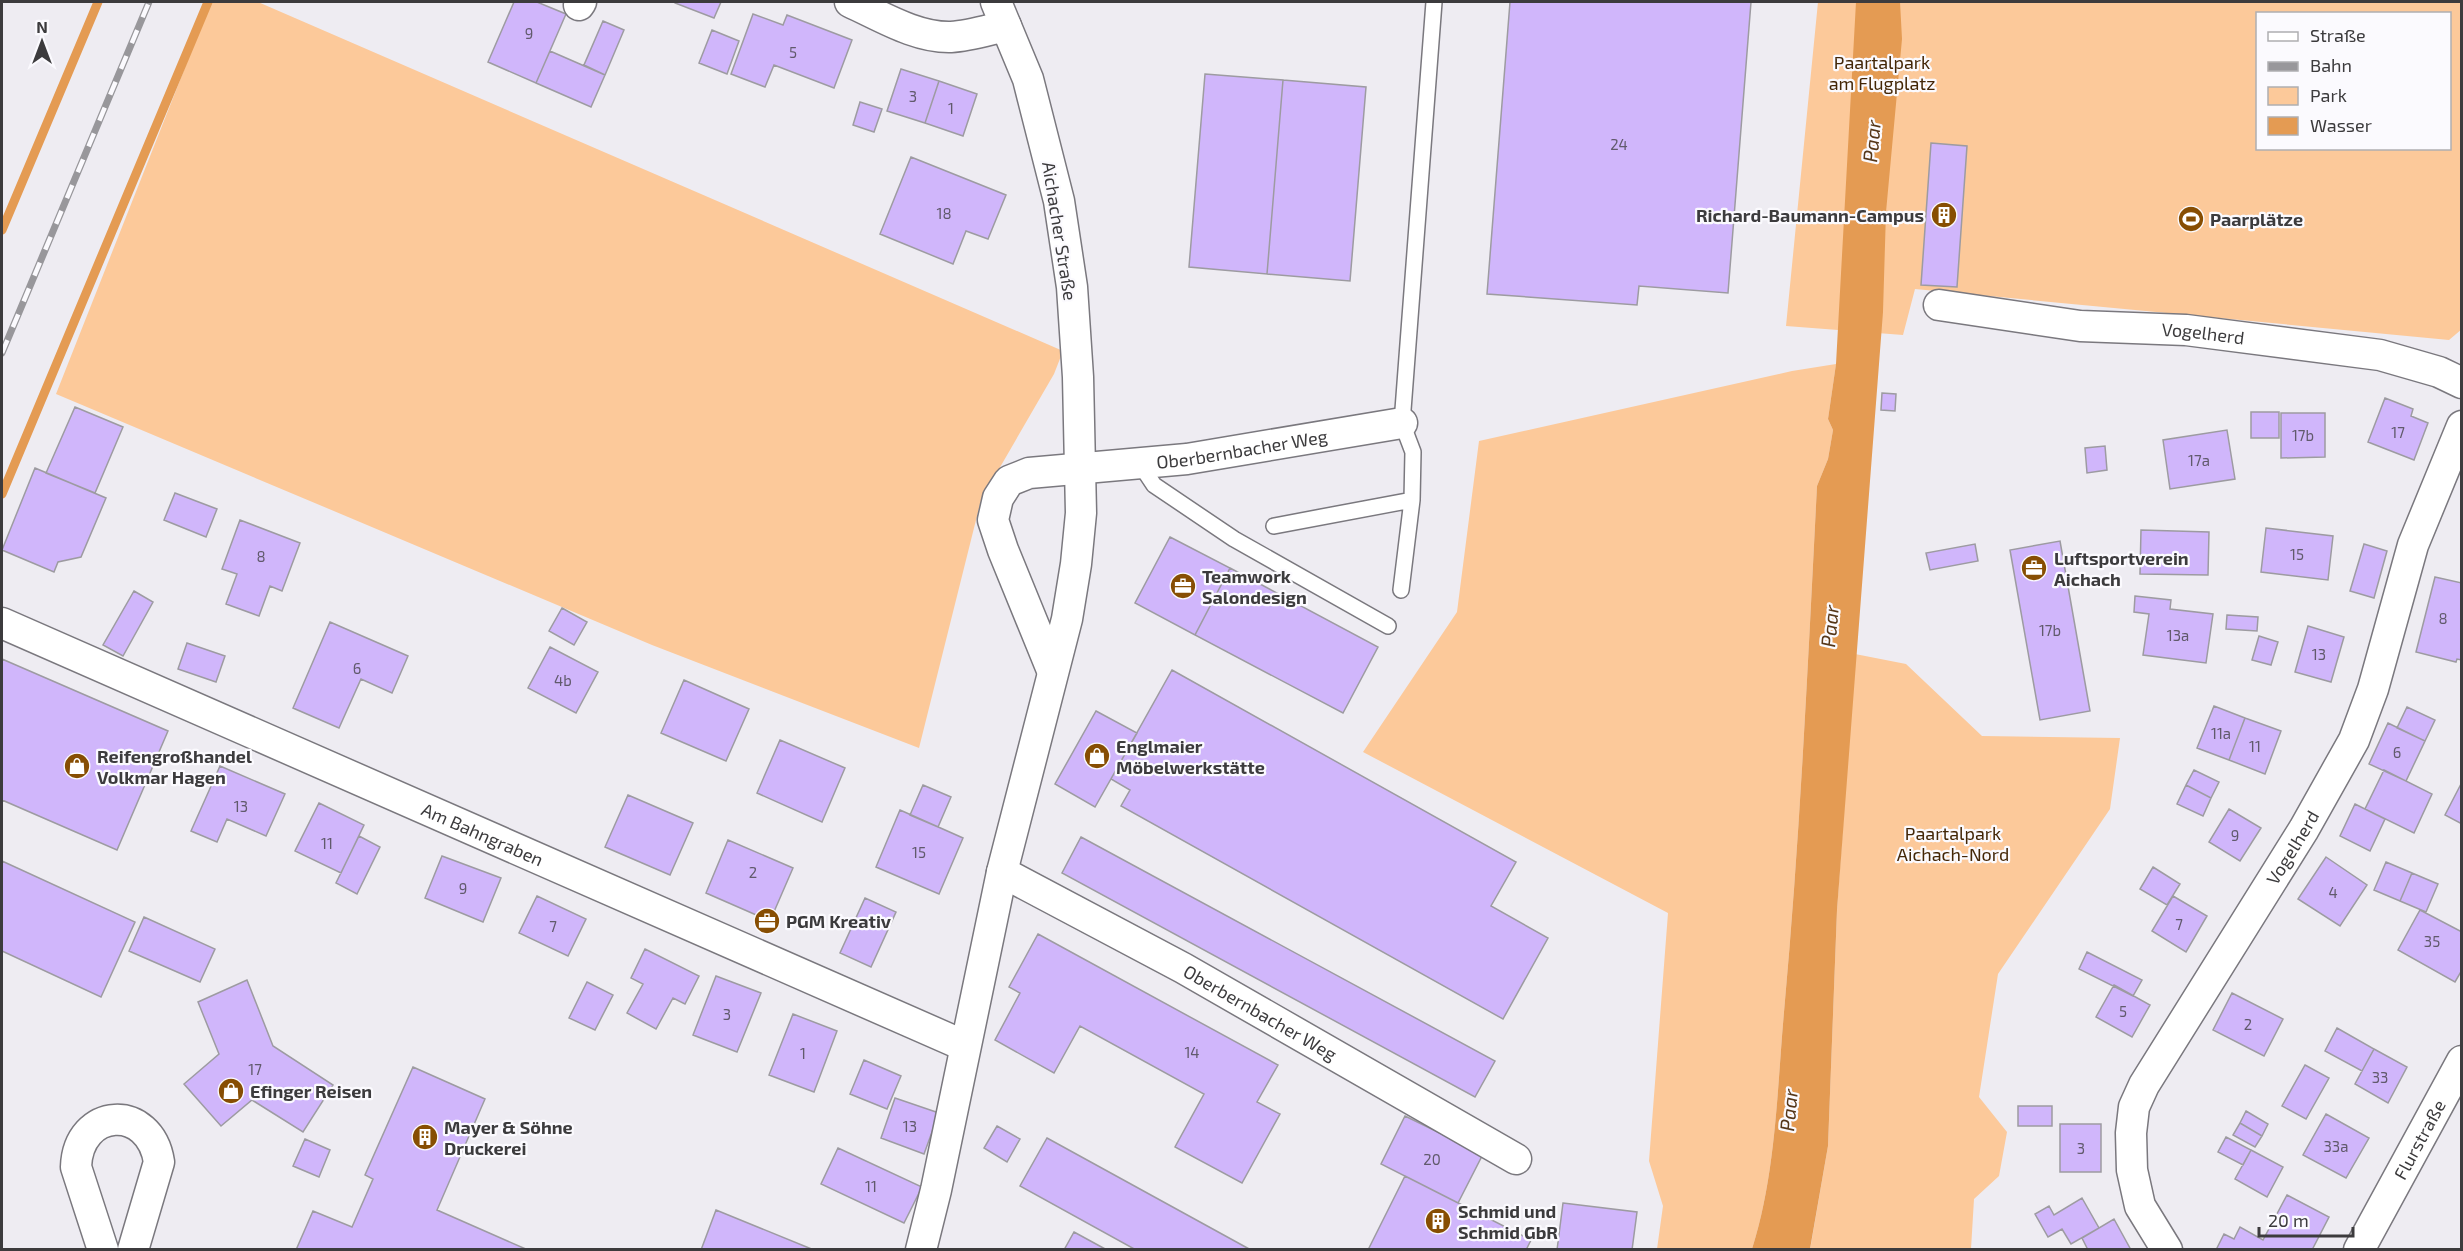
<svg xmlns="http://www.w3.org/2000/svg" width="2463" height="1251" font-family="'Exo 2',sans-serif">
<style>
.green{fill:#fcc99a;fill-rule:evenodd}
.water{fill:#e49b53}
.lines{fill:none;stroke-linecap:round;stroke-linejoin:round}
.stream{stroke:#e49b53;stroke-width:9}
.building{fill:#d0b6fb;stroke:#9d9ba1;stroke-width:1.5}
.lane-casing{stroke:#7a787e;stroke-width:18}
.street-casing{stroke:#7a787e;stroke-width:33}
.lane{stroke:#fff;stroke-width:15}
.street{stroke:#fff;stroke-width:30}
.rail-casing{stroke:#98979b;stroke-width:7}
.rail{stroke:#fbfafe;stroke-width:4.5;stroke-dasharray:14;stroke-linecap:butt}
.labels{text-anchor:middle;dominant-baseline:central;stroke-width:4.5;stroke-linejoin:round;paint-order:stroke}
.number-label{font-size:15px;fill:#615a6c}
.park-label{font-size:18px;fill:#432606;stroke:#fbfafe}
.poi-label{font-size:18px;font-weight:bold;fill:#3c3b3d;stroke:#fbfafe;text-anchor:start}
.street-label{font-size:18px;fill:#3c3b3d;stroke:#fbfafe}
.water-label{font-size:20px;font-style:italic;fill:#563719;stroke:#fbfafe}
</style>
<rect width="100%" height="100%" fill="#eeecf2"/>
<path class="green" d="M211,2h47l805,349 -9,23 -73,126 -62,248 -267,-103 -596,-251z
M1818,2h643l1,327 -13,11 -534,-51 -12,46 -117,-9zM2258,14h192v134h-192z
M1836,364l-8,55 5,11 -5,29 -11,27c-9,176 -17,351 -33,526 -7,79 -8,162 -32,237h-95l6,-43 -14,-45 19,-248 -305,-161 94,-140 22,-171 313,-70z
M1855,654l51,10 76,72 138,2 -10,71 -112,165 -19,123 28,35 -8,44 -25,23 -3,50 -161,1 18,-104 9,-236z"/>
<path class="water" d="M1856,2h44l2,37 -16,173 -3,100 -46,598 -9,236 -18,103h-58c24,-75 25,-158 32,-237 16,-175 24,-350 33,-526l11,-27 5,-29 -5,-11 8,-55z"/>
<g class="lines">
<path class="stream" d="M2,230l96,-228
M2,494l206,-492"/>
</g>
<path class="building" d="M514,2h23l29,12 -30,69 -48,-21z
M675,2h46l-7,16 -39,-15z
M1510,2h241l-23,291 -89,-7 -2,19 -150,-11z
M753,14l30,11 4,-10 65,25 -18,48 -60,-23 -9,22 -34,-13z
M603,21l21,9 -19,45 -21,-10z
M712,30l27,11 -12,33 -28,-11z
M550,51l55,24 -14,32 -55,-24z
M901,69l38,12 -14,42 -38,-12z
M1205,74l78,6 -16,194 -78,-7z
M1283,80l83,7 -16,194 -83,-7z
M939,81l38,13 -14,42 -38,-13z
M860,102l22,7 -8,23 -21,-7z
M1931,143l36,3 -10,141 -36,-2z
M911,157l95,38 -18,44 -22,-8 -13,33 -73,-30z
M1882,393l14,1 -1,17 -14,-1z
M2385,398l28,11 -2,7 17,7 -14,37 -46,-18z
M75,407l48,20 -28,66 -49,-20z
M2251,412h28v26h-28z
M2281,413h44v44l-44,1z
M2227,430l8,49 -65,10 -7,-49z
M2105,446l2,24 -20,3 -2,-25z
M35,468l71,30 -25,59 -23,5 -4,10 -52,-22z
M175,493l42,16 -11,28 -42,-17z
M240,520l60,23 -18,48 -12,-5 -11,30 -33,-12 11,-30 -15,-5z
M2266,528l67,8 -5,44 -67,-8z
M2141,530l68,2 -1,43 -68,-1z
M1170,537l60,31 -35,67 -60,-32z
M2060,541l30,170 -50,9 -30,-170z
M1975,544l3,17 -48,9 -4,-17z
M2364,544l23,7 -13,47 -24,-7z
M1230,568l148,79 -35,66 -148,-78z
M2435,577l27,6v77l-5,-1 -1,3 -40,-10z
M134,591l19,11 -30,54 -20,-11z
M2135,596l36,4 -1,9 43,5 -7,49 -63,-8 6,-41 -15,-2z
M562,608l25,14 -13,23 -25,-14z
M2227,615l31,2 -1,14 -31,-2z
M330,622l78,34 -16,37 -31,-14 -22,49 -46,-20z
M2308,626l36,11 -13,45 -36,-10z
M2259,636l19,6 -7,23 -19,-5z
M187,643l38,13 -9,26 -38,-13z
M550,647l48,25 -22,41 -48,-25z
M2,659l166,72 -51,119 -115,-50v2z
M1172,670l344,192 -25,44 57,32 -45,81 -382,-213 9,-16 -19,-11z
M684,680l65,29 -23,52 -65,-28z
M2214,706l31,12 -16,42 -32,-12z
M2407,707l28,13 -10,21 -28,-13z
M1096,711l41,22 -42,74 -40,-23z
M2245,718l36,13 -16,43 -36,-14z
M2388,723l37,18 -19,40 -37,-17z
M780,740l65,28 -23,54 -65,-29z
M220,766l65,28 -19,42 -39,-17 -10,23 -26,-11z
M2194,770l25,12 -8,16 -25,-13z
M2384,770l48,24 -18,39 -49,-24z
M2462,782v42l-17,-9z
M923,785l28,12 -13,30 -28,-12z
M2186,785l25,13 -8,18 -26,-12z
M628,795l65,28 -23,52 -65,-28z
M319,803l45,22 -23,48 -46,-22z
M2355,804l30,15 -15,32 -30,-15z
M2229,809l32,19 -21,33 -31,-19z
M900,810l63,28 -24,56 -63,-27z
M359,836l21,11 -23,47 -21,-11z
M1081,837l414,224 -20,36 -413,-224z
M728,840l65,28 -23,53 -64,-28z
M442,856l59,22 -18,44 -58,-24z
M2326,857l41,28 -27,41 -42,-27z
M2,861l133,61 -34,75 -99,-46z
M2386,862l26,11 -12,28 -26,-11z
M2153,867l27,17 -13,21 -27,-16z
M2412,873l26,11 -12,28 -26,-11z
M537,896l49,23 -18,37 -49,-23z
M2173,896l34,20 -21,36 -34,-21z
M865,898l31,14 -25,55 -31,-14z
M2420,910l42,22v38l-7,12 -57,-32z
M144,917l71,32 -15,33 -71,-31z
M1038,934l240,131 -21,37 23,12 -38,69 -67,-36 29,-53 -124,-68 -26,47 -59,-33 25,-47 -11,-6z
M645,949l54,27 -14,28 -12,-6 -17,31 -29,-16 16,-29 -12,-6z
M2087,952l55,28 -9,16 -54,-27z
M716,976l45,17 -24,59 -44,-17z
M247,980l26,66 60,39 -30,47 -51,-32 -31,26 -37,-42 35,-30 -21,-52z
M587,982l26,13 -18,35 -26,-12z
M2114,985l36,20 -18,32 -36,-20z
M2232,993l51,26 -19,37 -51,-26z
M793,1014l44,17 -23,61 -45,-17z
M2337,1028l37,21 -12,22 -37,-20z
M2374,1049l33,18 -19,36 -33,-19z
M864,1060l37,16 -14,33 -37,-15z
M2305,1065l24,13 -23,41 -24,-13z
M413,1067l72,32 -48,111 91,40h-232l17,-39 39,16 21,-48 -8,-4z
M895,1098l44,15 -15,41 -43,-16z
M2018,1106h34v20h-34z
M2246,1111l22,13 -6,12 -22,-13z
M2326,1114l43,24 -23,40 -43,-23z
M1405,1116l78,38 -25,49 -77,-39z
M2240,1123l22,13 -7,11 -22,-12z
M2060,1124h41v48h-41z
M997,1126l23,13 -13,23 -23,-14z
M2226,1137l25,13 -8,15 -25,-13z
M1047,1138l204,112h-115l-116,-64z
M305,1139l25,11 -11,27 -26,-11z
M838,1148l84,39 -18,36 -83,-39z
M2251,1150l32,17 -16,30 -32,-18z
M1405,1176l126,64 -5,10h-158z
M2287,1195l42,22 -17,33h-96l8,-16 10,5 6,-12 23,13z
M2082,1198l17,30 -28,16 -9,-15 -14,8 -13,-23 14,-8 5,9z
M1563,1203l74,9 -5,38h-75z
M716,1210l98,40h-113z
M2114,1219l17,31h-43l-6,-12z
M1074,1232l33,18h-43z"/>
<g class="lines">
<g class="lane-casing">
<path id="lane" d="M1140,464l14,21 80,54 154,87
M1274,526l138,-26
M1401,590l11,-90 1,-48 -11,-29 32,-421"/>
</g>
<g class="street-casing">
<g id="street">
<path d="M850,2c31,14 66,36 101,35 18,-1 37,-7 55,-11"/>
<path d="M579,5l2,-3"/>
<path id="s1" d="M1939,305l141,21 106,4 194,25 59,17 23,11"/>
<path id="s2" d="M2,623l963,423"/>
<path id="s3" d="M1052,670l-49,-120 -10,-30 5,-22 11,-17 20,-8 158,-14 215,-36"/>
<path id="s4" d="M1002,872l181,96 333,191"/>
<path d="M103,1250l-27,-83c2,-60 74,-64 83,-5l-26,88"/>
<path d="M921,1250l15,-60 66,-318 65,-253 9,-55 5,-51 -3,-136 -6,-90 -13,-86 -31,-122 -32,-77"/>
<path id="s5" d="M2167,1250l-27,-44 -8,-36 -1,-37 3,-26 10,-22 160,-256 50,-89 19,-51 40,-144 49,-119"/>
<path id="s6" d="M2359,1250l103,-189"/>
</g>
</g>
<use href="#lane" class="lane"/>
<use href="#street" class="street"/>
<g class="rail-casing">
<path id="rail" d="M2,353l147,-351"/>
</g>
<use href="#rail" class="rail"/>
</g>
<defs>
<g id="building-disc" transform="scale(1.35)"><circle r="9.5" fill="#874e03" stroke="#fbfafe"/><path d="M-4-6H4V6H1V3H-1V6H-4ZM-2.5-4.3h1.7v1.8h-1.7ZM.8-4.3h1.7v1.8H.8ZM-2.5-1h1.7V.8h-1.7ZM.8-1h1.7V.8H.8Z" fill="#fff"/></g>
<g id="stadium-disc" transform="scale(1.35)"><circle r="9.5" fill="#874e03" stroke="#fbfafe"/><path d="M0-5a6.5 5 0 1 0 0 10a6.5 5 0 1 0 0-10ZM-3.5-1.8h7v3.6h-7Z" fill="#fff"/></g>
<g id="office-disc" transform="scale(1.35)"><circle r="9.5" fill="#874e03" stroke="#fbfafe"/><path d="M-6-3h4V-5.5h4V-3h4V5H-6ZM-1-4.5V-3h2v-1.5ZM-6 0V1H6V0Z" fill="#fff"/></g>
<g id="shop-disc" transform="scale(1.35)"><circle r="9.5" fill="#874e03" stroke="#fbfafe"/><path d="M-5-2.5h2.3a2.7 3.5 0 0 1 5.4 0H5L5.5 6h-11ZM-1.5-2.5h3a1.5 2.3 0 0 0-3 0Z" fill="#fff"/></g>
</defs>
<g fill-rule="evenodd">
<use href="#building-disc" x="1944" y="215"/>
<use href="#stadium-disc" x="2191" y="219"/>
<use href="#office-disc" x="2034" y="568"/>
<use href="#office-disc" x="1183" y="586"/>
<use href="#shop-disc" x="1097" y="756"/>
<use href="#shop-disc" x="77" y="766"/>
<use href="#office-disc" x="767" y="921"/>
<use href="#shop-disc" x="231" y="1091"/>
<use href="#building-disc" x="425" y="1137"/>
<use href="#building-disc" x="1438" y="1221"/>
</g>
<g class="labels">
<g class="number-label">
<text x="529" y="33">9</text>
<text x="793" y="52">5</text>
<text x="913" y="96">3</text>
<text x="951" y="108">1</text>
<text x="1619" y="144">24</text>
<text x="944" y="213">18</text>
<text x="2398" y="432">17</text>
<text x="2303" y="435">17b</text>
<text x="2199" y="460">17a</text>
<text x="2297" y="554">15</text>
<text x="261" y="556">8</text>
<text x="2443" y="618">8</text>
<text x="2050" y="630">17b</text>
<text x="2178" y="635">13a</text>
<text x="2319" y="654">13</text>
<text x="357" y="668">6</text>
<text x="563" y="680">4b</text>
<text x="2221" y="733">11a</text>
<text x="2255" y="746">11</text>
<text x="2397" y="752">6</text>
<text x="241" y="806">13</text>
<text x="2235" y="835">9</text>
<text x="327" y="843">11</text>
<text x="919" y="852">15</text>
<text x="753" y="872">2</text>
<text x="463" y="888">9</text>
<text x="2333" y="892">4</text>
<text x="2179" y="924">7</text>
<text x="553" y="926">7</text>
<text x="2432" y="941">35</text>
<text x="2123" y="1011">5</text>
<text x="727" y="1014">3</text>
<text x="2248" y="1024">2</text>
<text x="1192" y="1052">14</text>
<text x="803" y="1053">1</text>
<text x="255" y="1069">17</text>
<text x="2380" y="1077">33</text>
<text x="910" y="1126">13</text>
<text x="2336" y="1146">33a</text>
<text x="2081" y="1148">3</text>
<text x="1432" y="1159">20</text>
<text x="871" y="1186">11</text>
</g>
<g class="park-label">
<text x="1882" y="62">Paartalpark<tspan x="1882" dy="21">am Flugplatz</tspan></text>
<text x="1953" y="833">Paartalpark<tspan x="1953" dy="21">Aichach-Nord</tspan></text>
</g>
<g class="poi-label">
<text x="1924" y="215" text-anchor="end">Richard-Baumann-Campus</text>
<text x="2210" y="219">Paarplätze</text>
<text x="2054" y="558">Luftsportverein<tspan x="2054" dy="21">Aichach</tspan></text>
<text x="1202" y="576">Teamwork<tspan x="1202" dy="21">Salondesign</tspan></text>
<text x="1116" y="746">Englmaier<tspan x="1116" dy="21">Möbelwerkstätte</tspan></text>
<text x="97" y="756">Reifengroßhandel<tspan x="97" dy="21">Volkmar Hagen</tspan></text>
<text x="786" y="921">PGM Kreativ</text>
<text x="250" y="1091">Efinger Reisen</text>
<text x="444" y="1127">Mayer &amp; Söhne<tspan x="444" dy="21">Druckerei</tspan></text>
<text x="1458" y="1211">Schmid und<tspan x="1458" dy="21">Schmid GbR</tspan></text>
</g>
<g class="street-label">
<text transform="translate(1060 231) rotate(81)">Aichacher Straße</text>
<text stroke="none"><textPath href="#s1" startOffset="266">Vogelherd</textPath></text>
<text stroke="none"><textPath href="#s3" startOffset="440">Oberbernbacher Weg</textPath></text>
<text stroke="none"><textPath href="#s2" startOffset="525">Am Bahngraben</textPath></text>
<text stroke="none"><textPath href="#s5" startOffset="456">Vogelherd</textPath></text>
<text stroke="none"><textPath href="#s4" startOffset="294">Oberbernbacher Weg</textPath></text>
<text stroke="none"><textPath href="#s6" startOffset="126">Flurstraße</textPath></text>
</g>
<g class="water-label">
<text transform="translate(1871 141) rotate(-85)">Paar</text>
<text transform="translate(1829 626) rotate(-85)">Paar</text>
<text transform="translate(1788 1110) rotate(-85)">Paar</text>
</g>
</g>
<rect width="2463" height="1251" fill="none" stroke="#3c3b3d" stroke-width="6"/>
<rect x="2256" y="12" width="195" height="138" fill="#fbfafe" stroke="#afaeb1" stroke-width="1.5"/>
<rect x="2268" y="32" width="30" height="9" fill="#ffffff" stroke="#afaeb1" stroke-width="1.5"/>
<text x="2310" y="42" font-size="18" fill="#3c3b3d">Straße</text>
<rect x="2268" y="62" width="30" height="9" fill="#98979b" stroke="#afaeb1" stroke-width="1.5"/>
<text x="2310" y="72" font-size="18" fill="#3c3b3d">Bahn</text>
<rect x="2268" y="87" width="30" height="18" fill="#fcc99a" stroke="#afaeb1" stroke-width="1.5"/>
<text x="2310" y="102" font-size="18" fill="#3c3b3d">Park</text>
<rect x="2268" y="117" width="30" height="18" fill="#e49b53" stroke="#afaeb1" stroke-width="1.5"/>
<text x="2310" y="132" font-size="18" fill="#3c3b3d">Wasser</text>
<g transform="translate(42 42)" stroke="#fbfafe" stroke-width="4.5" paint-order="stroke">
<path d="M0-4.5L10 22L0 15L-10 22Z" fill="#3c3b3d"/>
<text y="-9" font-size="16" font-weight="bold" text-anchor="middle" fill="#3c3b3d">N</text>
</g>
<path d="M2259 1227v9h94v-9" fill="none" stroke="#3c3b3d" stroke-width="3"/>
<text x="2268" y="1227" font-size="18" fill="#3c3b3d" stroke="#fbfafe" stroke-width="4.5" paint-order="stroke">20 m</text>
</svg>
